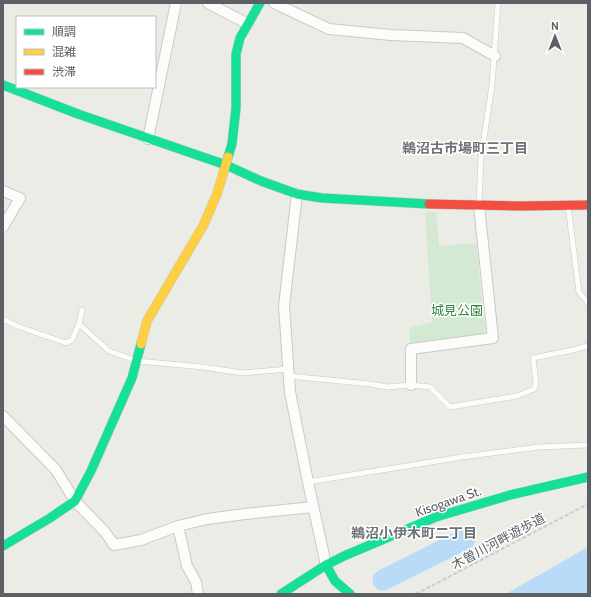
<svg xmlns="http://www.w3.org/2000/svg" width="591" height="597" font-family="Cabin,'Noto Sans JP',sans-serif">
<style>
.green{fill:#d4e9d3}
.water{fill:#badbf7}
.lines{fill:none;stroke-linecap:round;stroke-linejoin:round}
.river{stroke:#badbf7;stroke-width:21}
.lane-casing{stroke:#c9c9c9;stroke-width:6}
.street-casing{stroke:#c9c9c9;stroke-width:12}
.fast-casing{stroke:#c8c9c7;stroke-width:10}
.slow-casing{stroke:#c8c9c7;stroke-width:10}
.jam-casing{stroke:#c8c9c7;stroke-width:10}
.path{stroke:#c9cdcb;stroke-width:2;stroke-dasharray:4 2;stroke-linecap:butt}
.lane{stroke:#fcfcfb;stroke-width:5}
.street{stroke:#fcfcfb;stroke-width:10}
.fast{stroke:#16e098;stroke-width:9}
.slow{stroke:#ffcf43;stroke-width:9}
.jam{stroke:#f24e42;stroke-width:9}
.labels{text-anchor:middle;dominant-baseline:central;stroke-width:3;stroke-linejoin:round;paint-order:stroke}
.park-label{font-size:13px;fill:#35833c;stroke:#fff}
.street-label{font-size:13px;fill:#5c6065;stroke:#fff}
.neighbourhood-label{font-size:14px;font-weight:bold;fill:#6d7277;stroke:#fff}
</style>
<rect width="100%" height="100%" fill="#ecece7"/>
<path class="green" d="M425,212h11l3,34 37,-3 10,93 -76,7 -1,-15 23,-6z"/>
<path class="water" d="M588,547v47h-82z"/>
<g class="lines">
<path class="river" d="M383,580l82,-41"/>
<g class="lane-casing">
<path id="lane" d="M479,205l2,-47 11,-73 6,-82
M568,206l11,86 9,11
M3,319l14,7 49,17 6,-3 7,-16 3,-14
M79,324l30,27 28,10 66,6 40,6 45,-4
M289,376l81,8 18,3 23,-2 19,2 20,20 67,-11 17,-7 2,-6 -3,-25 40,-8 15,-4
M308,482l154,-25 77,-10 49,-2"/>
</g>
<g class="street-casing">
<path id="street" d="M208,3l40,21
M274,3l55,26 62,6 72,3 32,18
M148,139l28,-136
M3,191l17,7 -17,29
M297,194l-13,112 6,86 18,90 18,83
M411,385v-36l82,-11 -14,-132
M3,416l53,54 19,31 30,31 9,13 27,-5 37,-14 29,-7 38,-5 68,-7
M178,526l9,40 9,16 2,12"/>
</g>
<g class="fast-casing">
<path id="fast" d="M3,85l75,29 148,51 35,16 36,13 25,4 107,6
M228,157l4,-13 4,-36v-54l4,-16 20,-35
M3,546l47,-28 25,-17 16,-30 41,-93 9,-34
M326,565l9,16 15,13
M281,594l45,-29 18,-9 92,-39 74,-22 78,-18"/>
</g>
<g class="slow-casing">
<path id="slow" d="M141,344l6,-23 56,-95 14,-32 11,-37"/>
</g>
<g class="jam-casing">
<path id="jam" d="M429,204l92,2 67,-1"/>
</g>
<path class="path" d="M416,594l172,-90"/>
<use href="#lane" class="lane"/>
<use href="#street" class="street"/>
<use href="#fast" class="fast"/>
<use href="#slow" class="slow"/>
<use href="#jam" class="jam"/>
</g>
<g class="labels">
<g class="park-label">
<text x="457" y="310">城見公園</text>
</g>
<g class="street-label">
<text transform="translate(448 501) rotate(-19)">Kisogawa St.</text>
<text transform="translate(498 541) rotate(-28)">木曽川河畔遊歩道</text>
</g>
<g class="neighbourhood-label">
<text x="465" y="148">鵜沼古市場町三丁目</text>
<text x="414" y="533">鵜沼小伊木町二丁目</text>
</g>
</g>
<rect width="591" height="597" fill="none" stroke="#5c6065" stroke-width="8"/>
<rect x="16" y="16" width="140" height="72" fill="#ffffff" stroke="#bebfc1"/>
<rect x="24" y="29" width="20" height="6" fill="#16e098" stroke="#bebfc1"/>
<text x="52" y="36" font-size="12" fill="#5c6065">順調</text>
<rect x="24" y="49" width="20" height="6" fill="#ffcf43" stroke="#bebfc1"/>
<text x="52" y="56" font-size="12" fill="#5c6065">混雑</text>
<rect x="24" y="69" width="20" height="6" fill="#f24e42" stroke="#bebfc1"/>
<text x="52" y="76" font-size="12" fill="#5c6065">渋滞</text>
<g transform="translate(555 36)" stroke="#ffffff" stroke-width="3" paint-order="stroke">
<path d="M0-3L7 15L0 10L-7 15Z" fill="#5c6065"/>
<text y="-6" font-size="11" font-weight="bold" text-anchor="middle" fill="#5c6065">N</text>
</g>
</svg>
